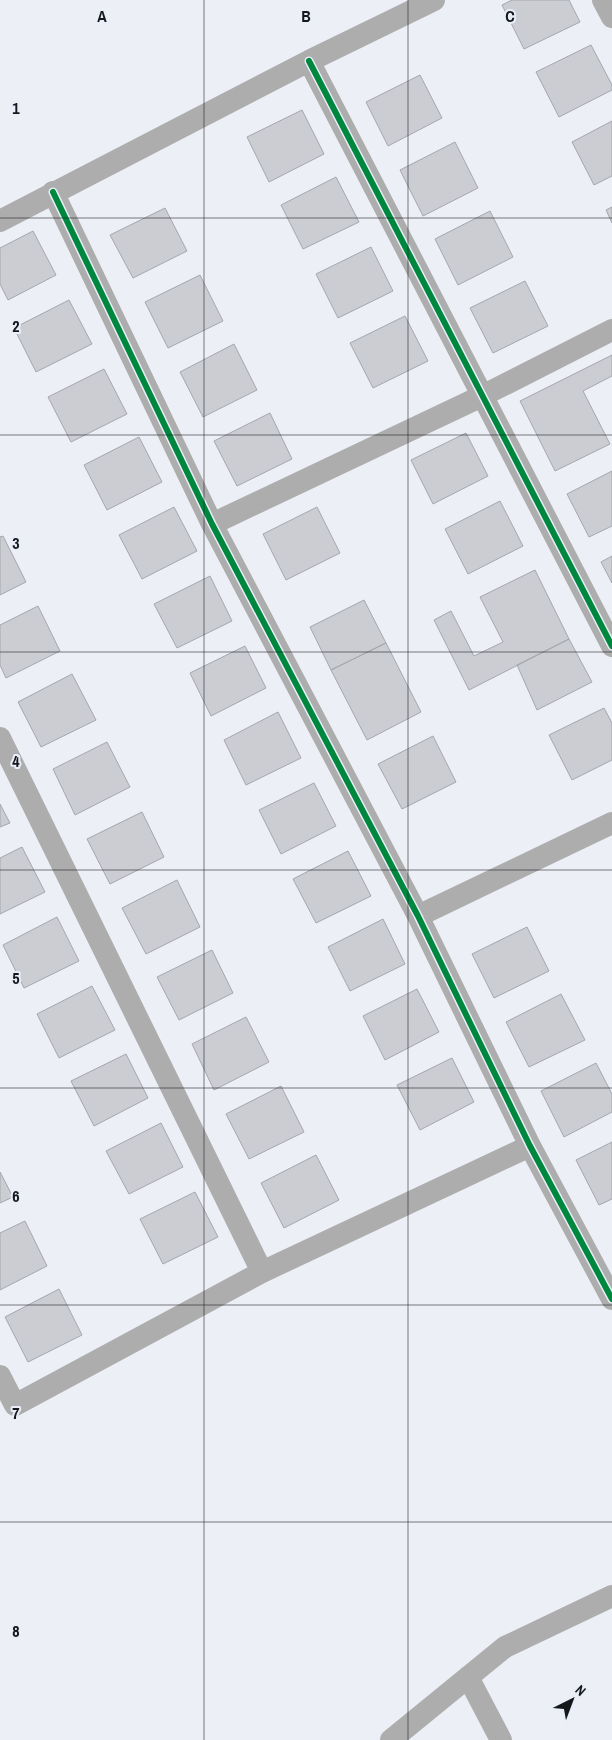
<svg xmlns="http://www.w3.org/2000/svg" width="612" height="1740" font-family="'Archivo Narrow',sans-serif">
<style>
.building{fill:#cbcdd2;stroke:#a4a7ac}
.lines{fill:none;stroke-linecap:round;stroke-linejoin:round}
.minor{stroke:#adadae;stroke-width:22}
.cycleway-casing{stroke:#e9eef9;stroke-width:9}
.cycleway{stroke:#00873e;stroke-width:6}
.grid{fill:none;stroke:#15171b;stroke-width:1;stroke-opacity:0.55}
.grid-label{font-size:16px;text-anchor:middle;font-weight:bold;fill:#15171b;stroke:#e9eef9;stroke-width:4;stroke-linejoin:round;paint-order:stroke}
</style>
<rect width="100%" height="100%" fill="#eceff6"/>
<path class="building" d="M512,0h57l11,22 -56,27 -22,-44z
M591,45l21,40v5l-53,27 -23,-45z
M420,75l22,43 -54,28 -22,-44z
M302,110l22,44 -55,28 -22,-45z
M612,121v55l-18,9 -22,-43z
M455,142l23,46 -55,28 -23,-46z
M336,177l23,45 -56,27 -22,-44z
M612,207v16l-6,-13z
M165,208l22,43 -54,27 -23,-43z
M490,211l23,46 -55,28 -23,-46z
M33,231l23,44 -48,25 -8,-16v-36z
M371,247l22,44 -55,27 -22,-44z
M200,275l23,46 -55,27 -23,-46z
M525,281l23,45 -55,27 -23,-45z
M69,300l23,44 -56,28 -22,-44z
M405,316l23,45 -55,27 -23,-45z
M234,344l23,46 -54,27 -23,-45z
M612,355v21l-29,15 27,53 -55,27 -35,-70z
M104,369l23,45 -56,28 -23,-45z
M270,413l22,46 -55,27 -23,-45z
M466,433l22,43 -55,28 -22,-44z
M139,437l23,45 -55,28 -23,-45z
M612,471v55l-23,11 -22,-43z
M500,501l23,45 -55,28 -23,-45z
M174,507l23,44 -55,28 -23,-44z
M317,507l23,46 -54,27 -23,-46z
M3,536l23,46 -26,13v-58z
M612,556v27l-11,-21z
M535,570l34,69 -100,51 -35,-70 17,-9 23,45 29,-14 -23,-45z
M210,576l22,45 -55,27 -23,-44z
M364,600l22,43 -55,27 -21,-43z
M38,606l22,45 -54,27 -6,-13v-40z
M569,639l23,43 -55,28 -20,-45z
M386,643l35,69 -54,28 -36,-70z
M245,646l21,42 -55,28 -21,-43z
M72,674l24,46 -55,27 -23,-45z
M604,708l8,15v37l-40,20 -23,-45z
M278,712l23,46 -55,27 -22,-45z
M433,736l23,46 -54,27 -24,-45z
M107,742l23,45 -55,28 -22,-46z
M314,783l22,43 -55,28 -22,-44z
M0,804l10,19 -10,4z
M142,812l22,45 -54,27 -23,-45z
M22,847l23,45 -45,22v-56z
M348,851l23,45 -55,27 -23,-44z
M177,880l23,47 -54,27 -24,-46z
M57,917l22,44 -55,27 -21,-43z
M383,919l22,45 -55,27 -22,-44z
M527,927l22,44 -55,27 -22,-44z
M212,950l21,43 -54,27 -22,-43z
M92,986l23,44 -56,28 -22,-44z
M417,989l22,43 -54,28 -22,-44z
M561,994l24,46 -56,27 -23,-45z
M246,1017l23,45 -55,28 -22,-46z
M126,1054l22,44 -54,28 -23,-45z
M452,1058l22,44 -54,28 -23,-45z
M596,1063l16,31v18l-48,25 -23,-46z
M281,1086l23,46 -55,27 -23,-45z
M161,1123l22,44 -54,27 -23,-43z
M612,1142v57l-13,6 -23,-45z
M316,1155l23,45 -55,28 -23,-45z
M0,1172l13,25 -13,6z
M195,1192l23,45 -55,27 -23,-45z
M25,1221l22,45 -47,24v-57z
M59,1289l23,46 -54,27 -23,-45z"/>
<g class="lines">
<path class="minor" d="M603,0l9,17
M309,61l303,585
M53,192l159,332 206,392 112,230 82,153
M0,221l309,-160 125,-61
M212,524l270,-128 130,-66
M0,738l262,534
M418,916l194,-93
M0,1376l15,29 247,-133 268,-126
M468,1677l33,63
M391,1740l114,-93 107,-51"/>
<g class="cycleway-casing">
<path id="cycleway" d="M309,61l303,585
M53,192l159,332 206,392 112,230 82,153"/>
</g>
<use href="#cycleway" class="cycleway"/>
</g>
<path class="grid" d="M204,0v1740M408,0v1740M0,218h612M0,435h612M0,652h612M0,870h612M0,1088h612M0,1305h612M0,1522h612"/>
<g class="grid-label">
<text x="102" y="22">A</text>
<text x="306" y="22">B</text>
<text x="510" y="22">C</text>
<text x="16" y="114">1</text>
<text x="16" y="332">2</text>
<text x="16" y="549">3</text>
<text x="16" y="767">4</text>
<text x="16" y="984">5</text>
<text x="16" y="1202">6</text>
<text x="16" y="1419">7</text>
<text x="16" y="1637">8</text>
</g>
<g transform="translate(572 1700) rotate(42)" stroke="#e9eef9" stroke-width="4" paint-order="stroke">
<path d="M0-4L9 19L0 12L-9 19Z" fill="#15171b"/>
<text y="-8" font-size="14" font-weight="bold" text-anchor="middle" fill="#15171b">N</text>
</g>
</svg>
